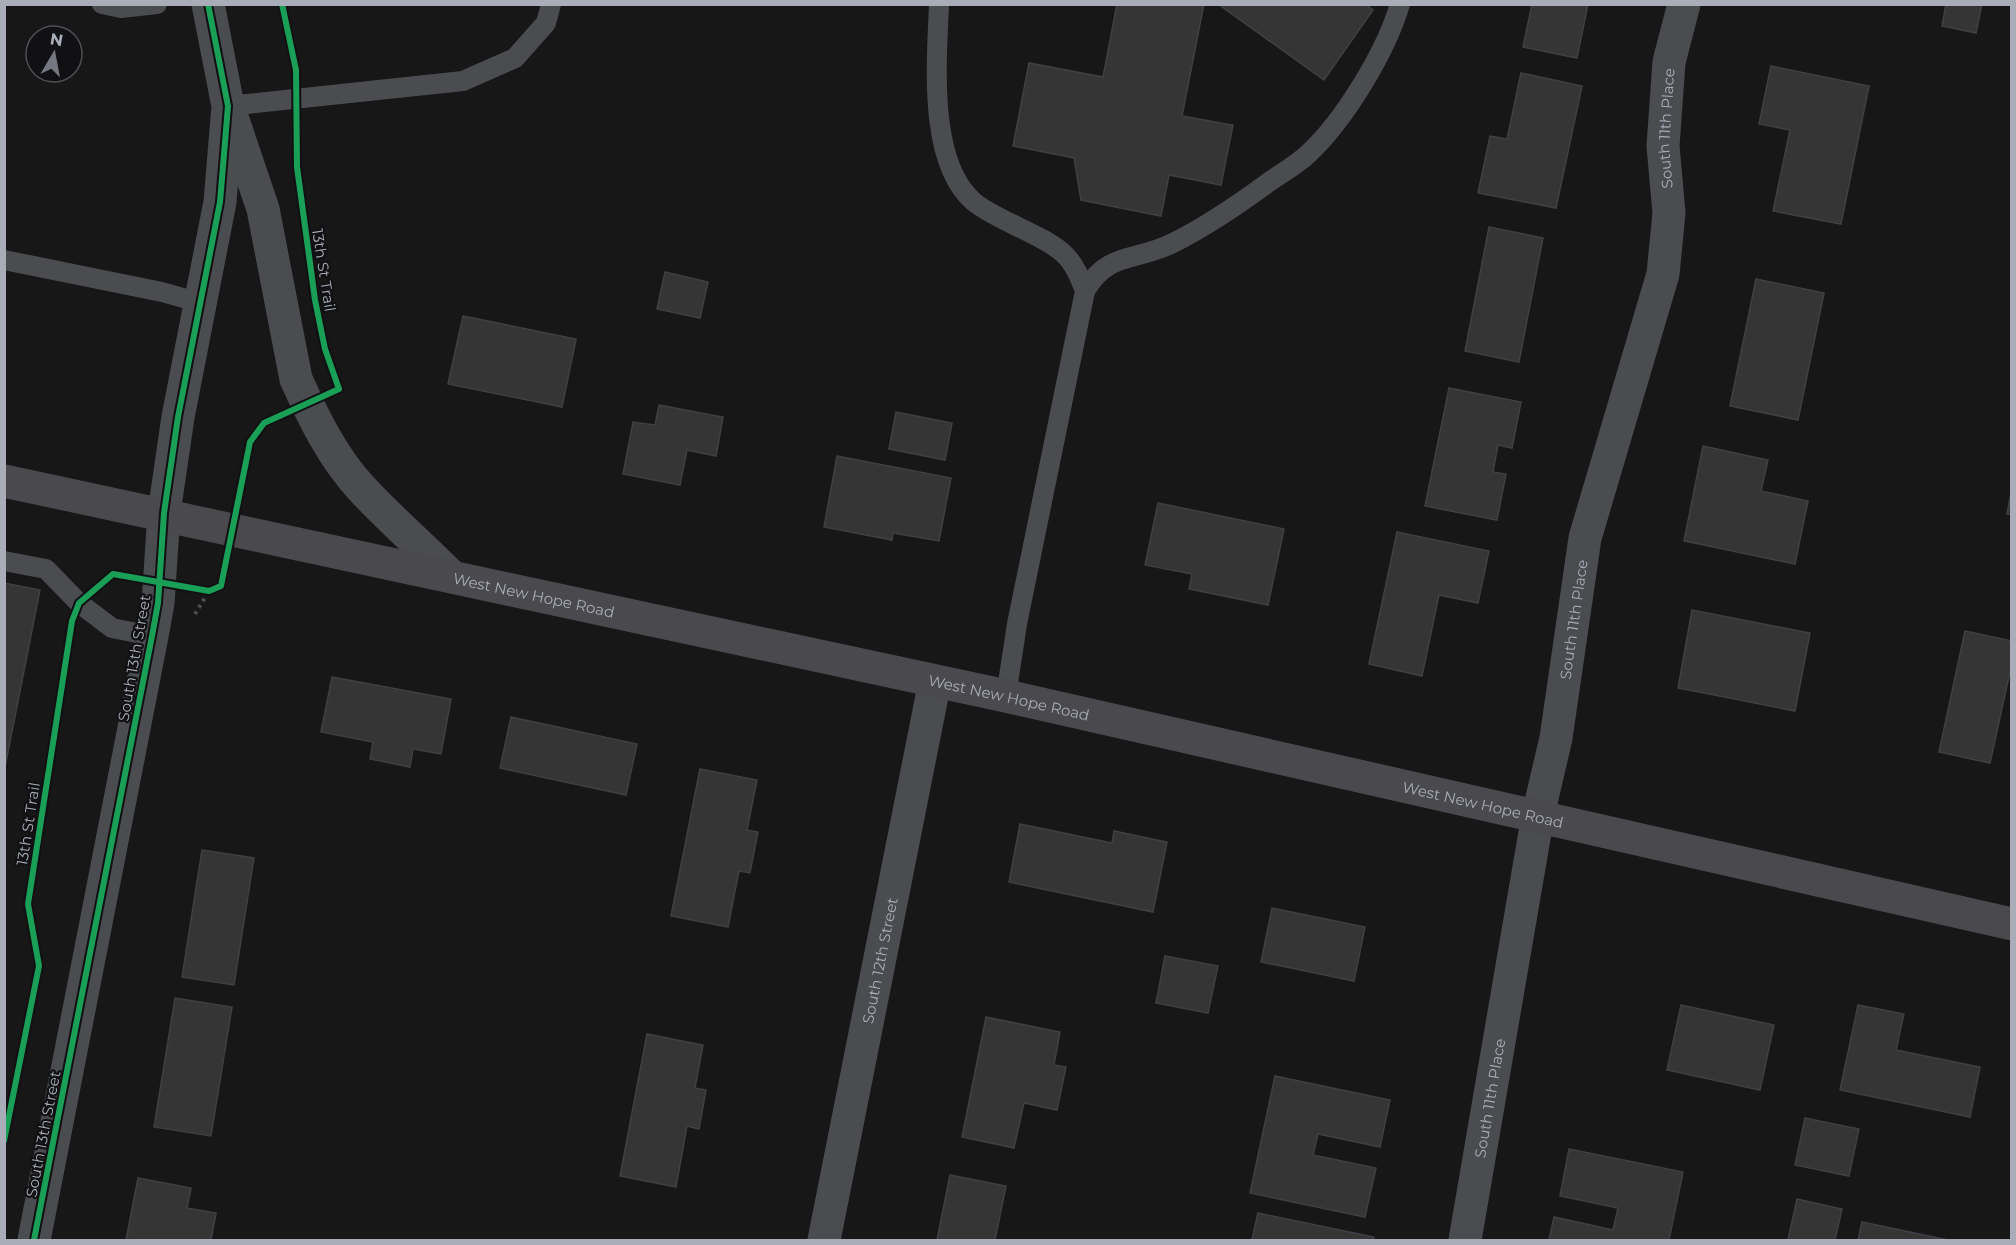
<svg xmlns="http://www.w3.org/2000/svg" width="2016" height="1245" font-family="Montserrat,sans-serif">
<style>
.building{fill:#353536;stroke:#3f4043;stroke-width:1.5}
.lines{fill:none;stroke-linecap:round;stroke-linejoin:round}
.path{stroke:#4d4e52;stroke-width:4;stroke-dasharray:3 4.5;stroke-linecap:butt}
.service{stroke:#4b4c50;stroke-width:20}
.minor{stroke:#4b4c50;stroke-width:33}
.tertiary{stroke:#4b4c50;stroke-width:33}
.secondary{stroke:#4a4a4e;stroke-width:33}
.cycleway-casing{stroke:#111113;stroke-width:10}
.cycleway{stroke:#1a9f57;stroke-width:6}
.labels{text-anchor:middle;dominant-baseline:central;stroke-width:4.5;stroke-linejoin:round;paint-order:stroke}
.street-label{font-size:15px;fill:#a8adb8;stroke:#111113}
</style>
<rect width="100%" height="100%" fill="#171717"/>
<path class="building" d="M1117,4h87l-22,112 51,9 -12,60 -52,-10 -8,41 -80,-16 -7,-42 -61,-12 16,-83 74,14z
M1218,4h147l8,6 -49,70z
M1532,4h56l-11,54 -54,-11z
M1946,4h36l-6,29 -34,-7z
M1771,66l98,20 -28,138 -68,-13 17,-81 -31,-6z
M1521,73l61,13 -26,122 -78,-15 12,-57 17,3z
M1489,227l54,11 -24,124 -54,-11z
M665,272l43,10 -8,36 -43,-9z
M1756,279l68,14 -26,127 -68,-14z
M463,316l113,23 -14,68 -114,-23z
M1449,388l72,14 -9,46 -14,-3 -5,27 13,2 -9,46 -72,-14z
M659,405l64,12 -7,39 -29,-6 -7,35 -57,-11 10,-52 22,3z
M896,412l56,11 -7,37 -56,-11z
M1703,446l65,14 -7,31 47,10 -13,63 -111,-23z
M837,456l114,22 -12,63 -46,-8 -1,7 -68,-13z
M2012,487v28l-5,-1z
M1158,503l126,26 -16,76 -79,-16 3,-15 -47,-9z
M1397,532l92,19 -11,52 -39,-8 -17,81 -53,-12z
M4,583l36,7 -35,177h-1z
M1692,610l118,23 -15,78 -117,-23z
M1965,631l47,10v22l-22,100 -51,-11z
M332,677l119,22 -10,55 -28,-5 -3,18 -40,-8 3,-17 -52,-10z
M511,717l126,27 -11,51 -126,-27z
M700,769l57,11 -10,50 11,2 -8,41 -11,-2 -11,56 -57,-11z
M1020,824l92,19 2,-12 53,11 -14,70 -144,-30z
M202,850l52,8 -20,127 -52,-8z
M1272,908l93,19 -11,54 -93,-19z
M1165,956l53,10 -10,47 -52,-10z
M175,998l57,9 -21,129 -57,-9z
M1681,1005l93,20 -14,65 -93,-20z
M1858,1005l46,9 -8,36 84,17 -10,50 -130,-27z
M986,1017l74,15 -6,33 12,2 -9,43 -33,-7 -10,45 -52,-11z
M647,1034l56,11 -8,43 11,2 -7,39 -12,-3 -11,61 -56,-11z
M1275,1076l115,24 -10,47 -62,-13 -5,21 63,13 -11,49 -115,-24z
M1805,1118l54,11 -10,47 -54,-11z
M1569,1149l114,23 -14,68h-120l5,-23 59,13 5,-22 -58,-12z
M950,1175l56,11 -11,54h-58z
M138,1178l53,10 -4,20 29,5 -5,27h-85z
M1797,1199l45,10 -7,31h-47z
M1258,1213l116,24 -1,3h-121z
M1862,1222l86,18h-90z"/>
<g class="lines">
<path class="path" d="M195,614l14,-23"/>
<path class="service" d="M102,4l19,4 36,-4
M939,4c-2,55 -12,158 35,198 23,19 71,33 91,53 10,10 15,23 20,36
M228,106l235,-25 52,-23 31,-35 5,-19
M4,260l158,32 39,11
M4,561l42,8 33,34 33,25 40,8
M1006,696l11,-72 68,-333c23,-40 50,-29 88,-48 34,-17 66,-39 96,-61 13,-9 27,-17 38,-27 37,-34 79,-103 93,-151"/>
<g class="minor">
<path id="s1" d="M824,1240l111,-559"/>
<path id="s2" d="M1465,1240l73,-425 18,-77 29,-200 78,-264 6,-61 -6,-67 6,-84 15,-58"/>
</g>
<path class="tertiary" d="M233,120l30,89 33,170c17,38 37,79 66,110 28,30 60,58 89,87
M34,1240l118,-604 6,-33 6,-90 14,-96 42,-215 8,-96 -20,-102"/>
<path class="secondary" id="s3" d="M4,481l1002,215 1006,228"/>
<g class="cycleway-casing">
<path id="cycleway" d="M4,1141l35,-175 -11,-62 44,-283 7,-18 34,-29 96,17 12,-5 29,-144 14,-19 75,-34 -14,-40 -10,-49 -18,-133 -1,-97 -14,-66
M34,1240l118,-604 6,-33 6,-90 14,-96 42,-215 8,-96 -20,-102"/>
</g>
<use href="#cycleway" class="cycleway"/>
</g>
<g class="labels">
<g class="street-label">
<text stroke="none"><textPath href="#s2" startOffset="1134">South 11th Place</textPath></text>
<text transform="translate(324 270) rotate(81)">13th St Trail</text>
<text stroke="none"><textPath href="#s3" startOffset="542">West New Hope Road</textPath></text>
<text stroke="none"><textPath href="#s2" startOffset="630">South 11th Place</textPath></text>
<text transform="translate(134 658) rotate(-80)">South 13th Street</text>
<text stroke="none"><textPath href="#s3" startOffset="1028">West New Hope Road</textPath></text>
<text stroke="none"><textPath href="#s3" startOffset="1514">West New Hope Road</textPath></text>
<text transform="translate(28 824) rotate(-81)">13th St Trail</text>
<text stroke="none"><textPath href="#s1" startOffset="285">South 12th Street</textPath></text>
<text stroke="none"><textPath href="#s2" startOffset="144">South 11th Place</textPath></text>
<text transform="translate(43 1134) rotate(-79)">South 13th Street</text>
</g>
</g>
<rect width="2016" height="1245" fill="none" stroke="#a8adb8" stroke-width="12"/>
<g transform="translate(54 54) rotate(10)"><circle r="28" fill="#111113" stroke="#4d4f55" stroke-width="1.5"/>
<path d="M0-4.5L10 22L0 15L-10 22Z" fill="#757880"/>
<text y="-9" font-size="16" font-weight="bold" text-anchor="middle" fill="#a8adb8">N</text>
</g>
</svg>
